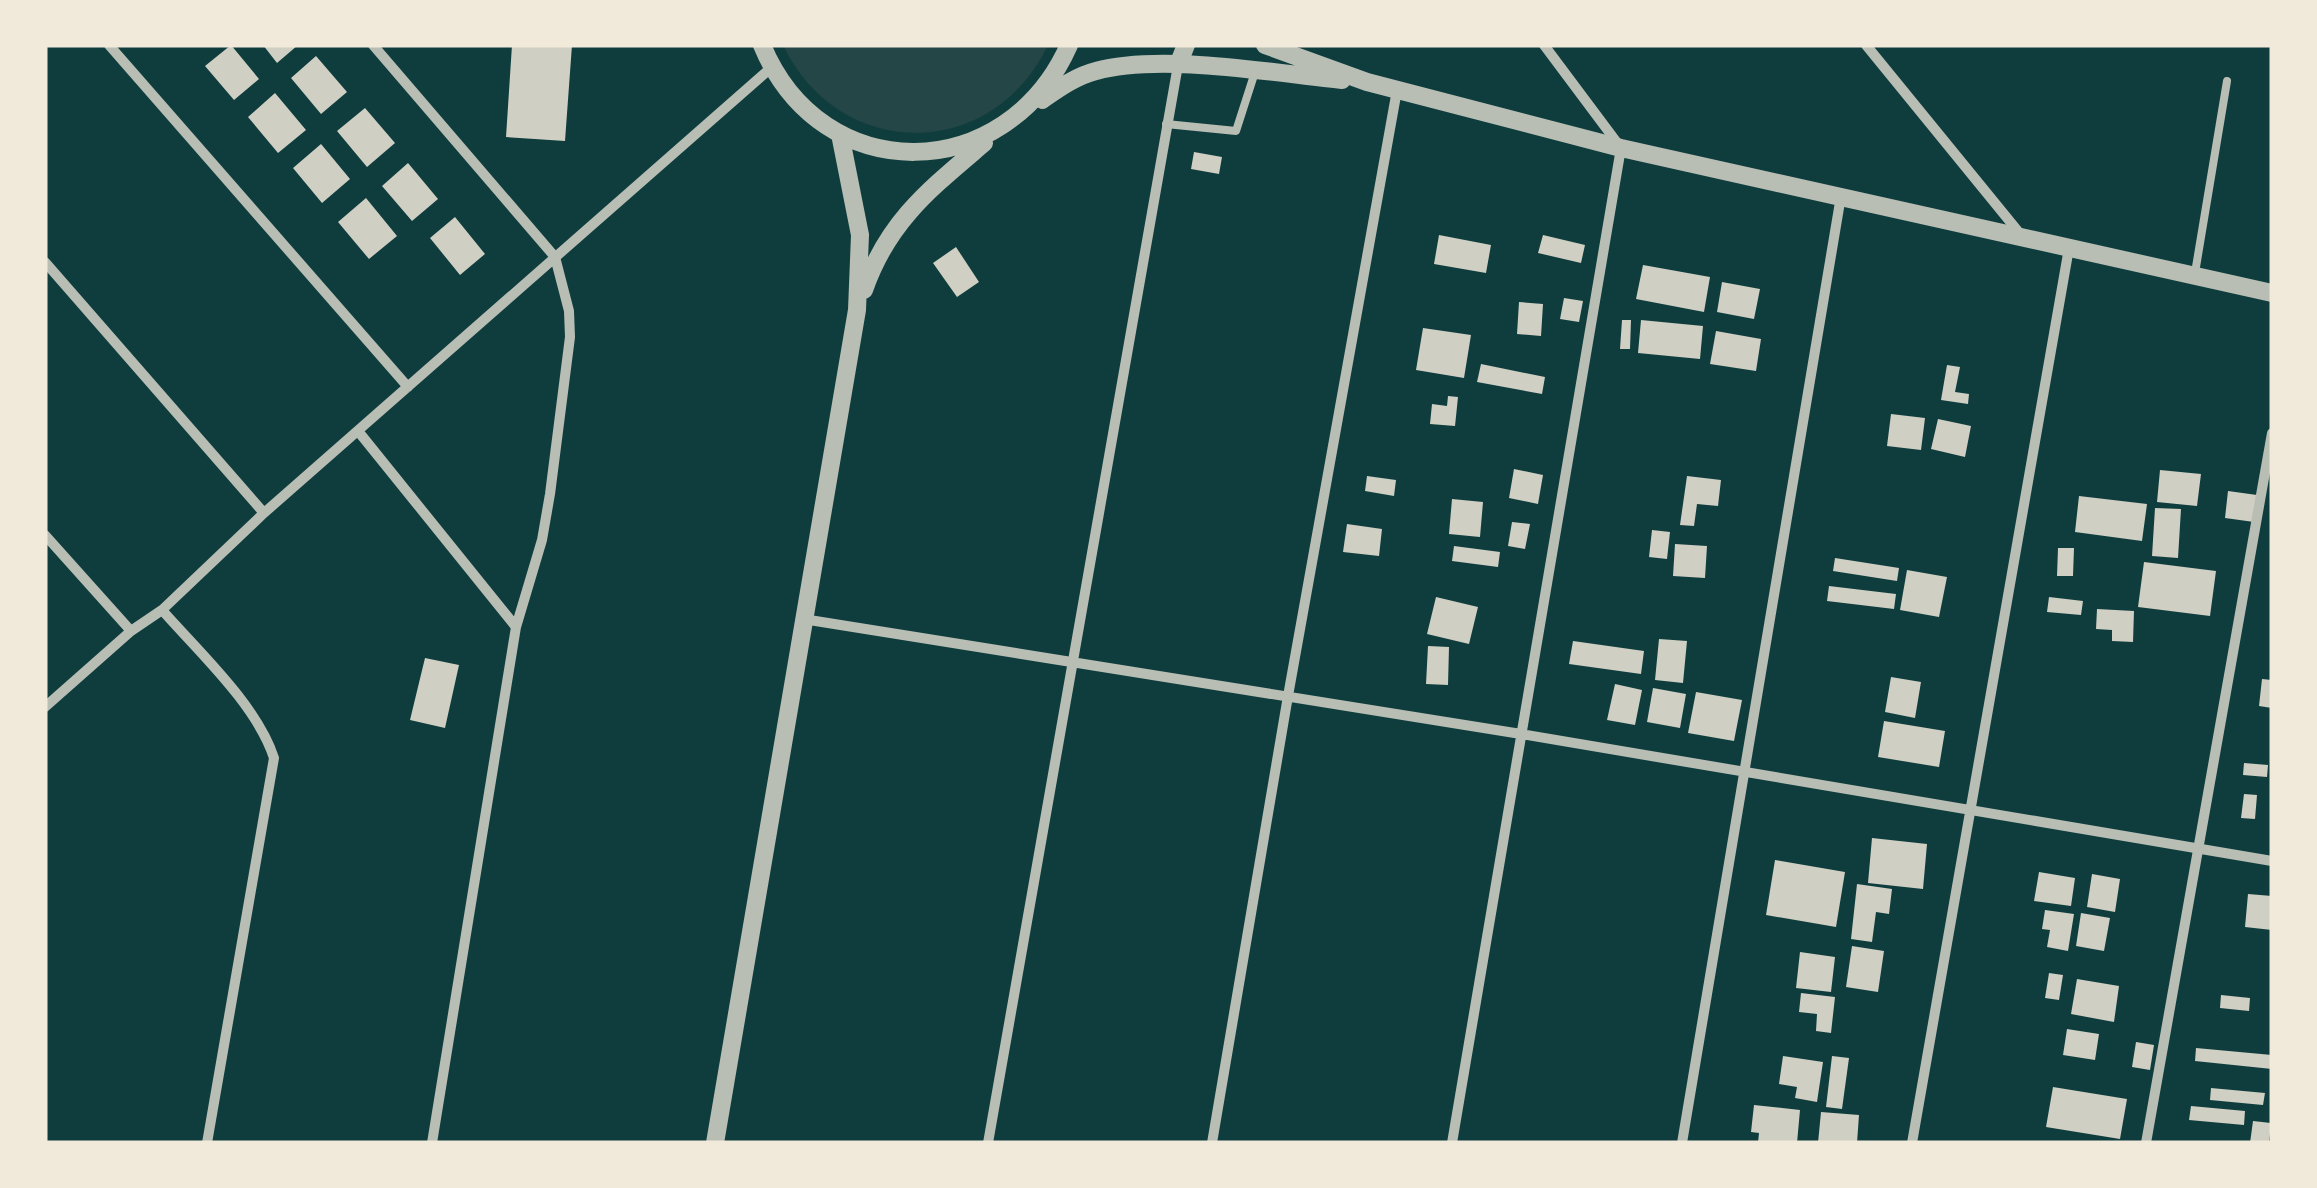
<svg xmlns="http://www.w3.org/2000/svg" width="2317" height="1188" font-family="'Work Sans',sans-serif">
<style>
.green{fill:#244646}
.building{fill:#cfcfc3}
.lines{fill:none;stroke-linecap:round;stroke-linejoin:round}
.service{stroke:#b8beb3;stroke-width:8}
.minor{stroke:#b8beb3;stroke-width:10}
.tertiary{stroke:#b8beb3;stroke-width:18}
</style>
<rect width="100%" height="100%" fill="#0f3d3e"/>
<path class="green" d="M783,45h265c-56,117 -209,117 -265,0z"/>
<path class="building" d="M231,45l28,34 -25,21 -29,-34z
M263,45h35l-21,18z
M512,45h60l-7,96 -59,-4z
M316,56l31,36 -26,22 -30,-36z
M275,93l31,37 -28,23 -30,-36z
M365,108l30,35 -28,24 -30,-36z
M321,144l29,35 -28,24 -29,-35z
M1194,152l28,5 -3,17 -28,-5z
M408,163l30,36 -26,22 -30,-35z
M366,198l31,38 -28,23 -31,-37z
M455,217l30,37 -25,21 -30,-37z
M1439,235l52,10 -5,28 -52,-9z
M1543,235l42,10 -4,18 -43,-10z
M956,247l23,35 -22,15 -24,-34z
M1643,265l67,12 -6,35 -68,-13z
M1722,282l38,7 -6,30 -37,-7z
M1564,298l19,3 -4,21 -19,-3z
M1519,302l24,2 -2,32 -24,-2z
M1622,320h9l-1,29h-10z
M1641,320l62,6 -3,33 -62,-6z
M1423,328l48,7 -7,43 -48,-8z
M1716,331l45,8 -5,32 -46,-7z
M1481,364l64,13 -3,17 -65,-12z
M1947,365l13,2 -5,25 14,2 -1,10 -27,-4z
M1448,396l10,1 -3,29 -25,-2 2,-20 15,2z
M1891,414l34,4 -4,32 -34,-4z
M1938,419l33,7 -6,31 -34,-8z
M1514,469l29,6 -5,29 -29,-6z
M2160,470l41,4 -4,32 -40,-4z
M1367,476l29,4 -2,16 -29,-5z
M1687,476l34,4 -3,26 -21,-2 -3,22 -14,-1z
M2228,491l29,4 -3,27 -29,-4z
M2079,496l68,8 -5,37 -67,-9z
M1452,499l31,3 -3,35 -31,-3z
M2155,508l26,1 -3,49 -26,-2z
M1512,522l18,2 -5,25 -17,-3z
M1347,524l35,5 -3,27 -36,-4z
M1652,530l18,2 -3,27 -18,-2z
M1675,544l32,2 -2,32 -32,-2z
M1454,546l46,6 -2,15 -46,-6z
M2058,548h16l-1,28h-16z
M1835,558l64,10 -2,13 -64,-10z
M2144,562l72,9 -6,45 -72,-9z
M1907,570l40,7 -8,40 -39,-7z
M1829,586l67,8 -2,15 -67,-8z
M1436,597l42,10 -9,37 -42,-10z
M2049,597l34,4 -2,14 -34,-3z
M2097,609l37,2 -1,31 -21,-1v-11l-16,-1z
M1659,639l28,2 -4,42 -28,-3z
M1573,641l71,10 -3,23 -72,-10z
M1428,646l21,1 -1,38 -22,-1z
M425,658l34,7 -14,63 -35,-8z
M1891,677l30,5 -6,36 -30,-6z
M2262,679l10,1v28l-13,-2z
M1615,684l27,6 -7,35 -28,-5z
M1653,688l33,6 -6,34 -33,-6z
M1696,692l46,8 -8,41 -46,-8z
M1884,721l61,10 -6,36 -61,-10z
M2244,763l24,2 -1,12 -24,-2z
M2244,794l13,1 -2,24 -14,-1z
M1872,838l55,6 -4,45 -55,-6z
M1775,860l70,12 -9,55 -70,-12z
M2039,872l36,6 -4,28 -37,-5z
M2092,874l28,5 -5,33 -28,-5z
M1857,884l35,5 -3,25 -13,-2 -4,30 -21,-3z
M2248,894l24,2v34l-27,-3z
M2045,910l29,4 -6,37 -21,-4 3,-17 -8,-1z
M2081,913l29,5 -6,33 -28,-5z
M1852,946l32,5 -6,41 -32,-5z
M1800,952l35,5 -4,35 -35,-4z
M2049,973l14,2 -4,25 -14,-2z
M2077,979l42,7 -5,36 -43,-8z
M1801,993l34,4 -4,36 -15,-2 1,-17 -18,-2z
M2221,995l29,3 -1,13 -29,-3z
M2067,1029l32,5 -4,26 -32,-5z
M2136,1042l18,3 -4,25 -18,-3z
M2196,1048l76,7v14l-77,-8z
M1783,1056l40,6 -6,40 -22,-4 2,-11 -18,-3z
M1832,1056l17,2 -7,51 -16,-2z
M2053,1087l74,12 -7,40 -74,-12z
M2211,1088l54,5 -2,12 -53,-5z
M1754,1105l46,5 -3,33h-39l1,-10 -8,-1z
M2191,1106l54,5 -1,14 -55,-5z
M1821,1112l38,3 -2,28h-39z
M2253,1121l18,2 -2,20h-19z"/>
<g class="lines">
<path class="service" d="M1166,124l70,7 19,-59
M2195,273l32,-192"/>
<path class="minor" d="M109,45l299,342
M373,45l182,212 14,54 1,26 -20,157 -8,46 -26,87 -84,516
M1866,45l155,190
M45,262l219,251
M358,431l158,196
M45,535l86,96
M162,610c36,41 95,95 112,148l-67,385
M803,619l718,115 751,127
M45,707l86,-76 31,-21 102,-97 508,-446
M988,1143l190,-1078
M1212,1143l76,-447 109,-606
M1452,1143l169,-995 -77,-103
M1682,1143l159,-947
M1912,1143l157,-895
M2146,1143l126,-710"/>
<path class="tertiary" d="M762,45c60,145 245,140 307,0
M1265,45l102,37 254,66 651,145
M1178,65l8,-20
M1042,100c16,-11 34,-24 54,-29 64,-18 177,2 246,9
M864,290c24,-69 66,-101 120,-147
M715,1143l142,-833 3,-75 -20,-101"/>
</g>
<rect width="2317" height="1188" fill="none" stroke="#f1e9da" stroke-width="95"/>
</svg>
